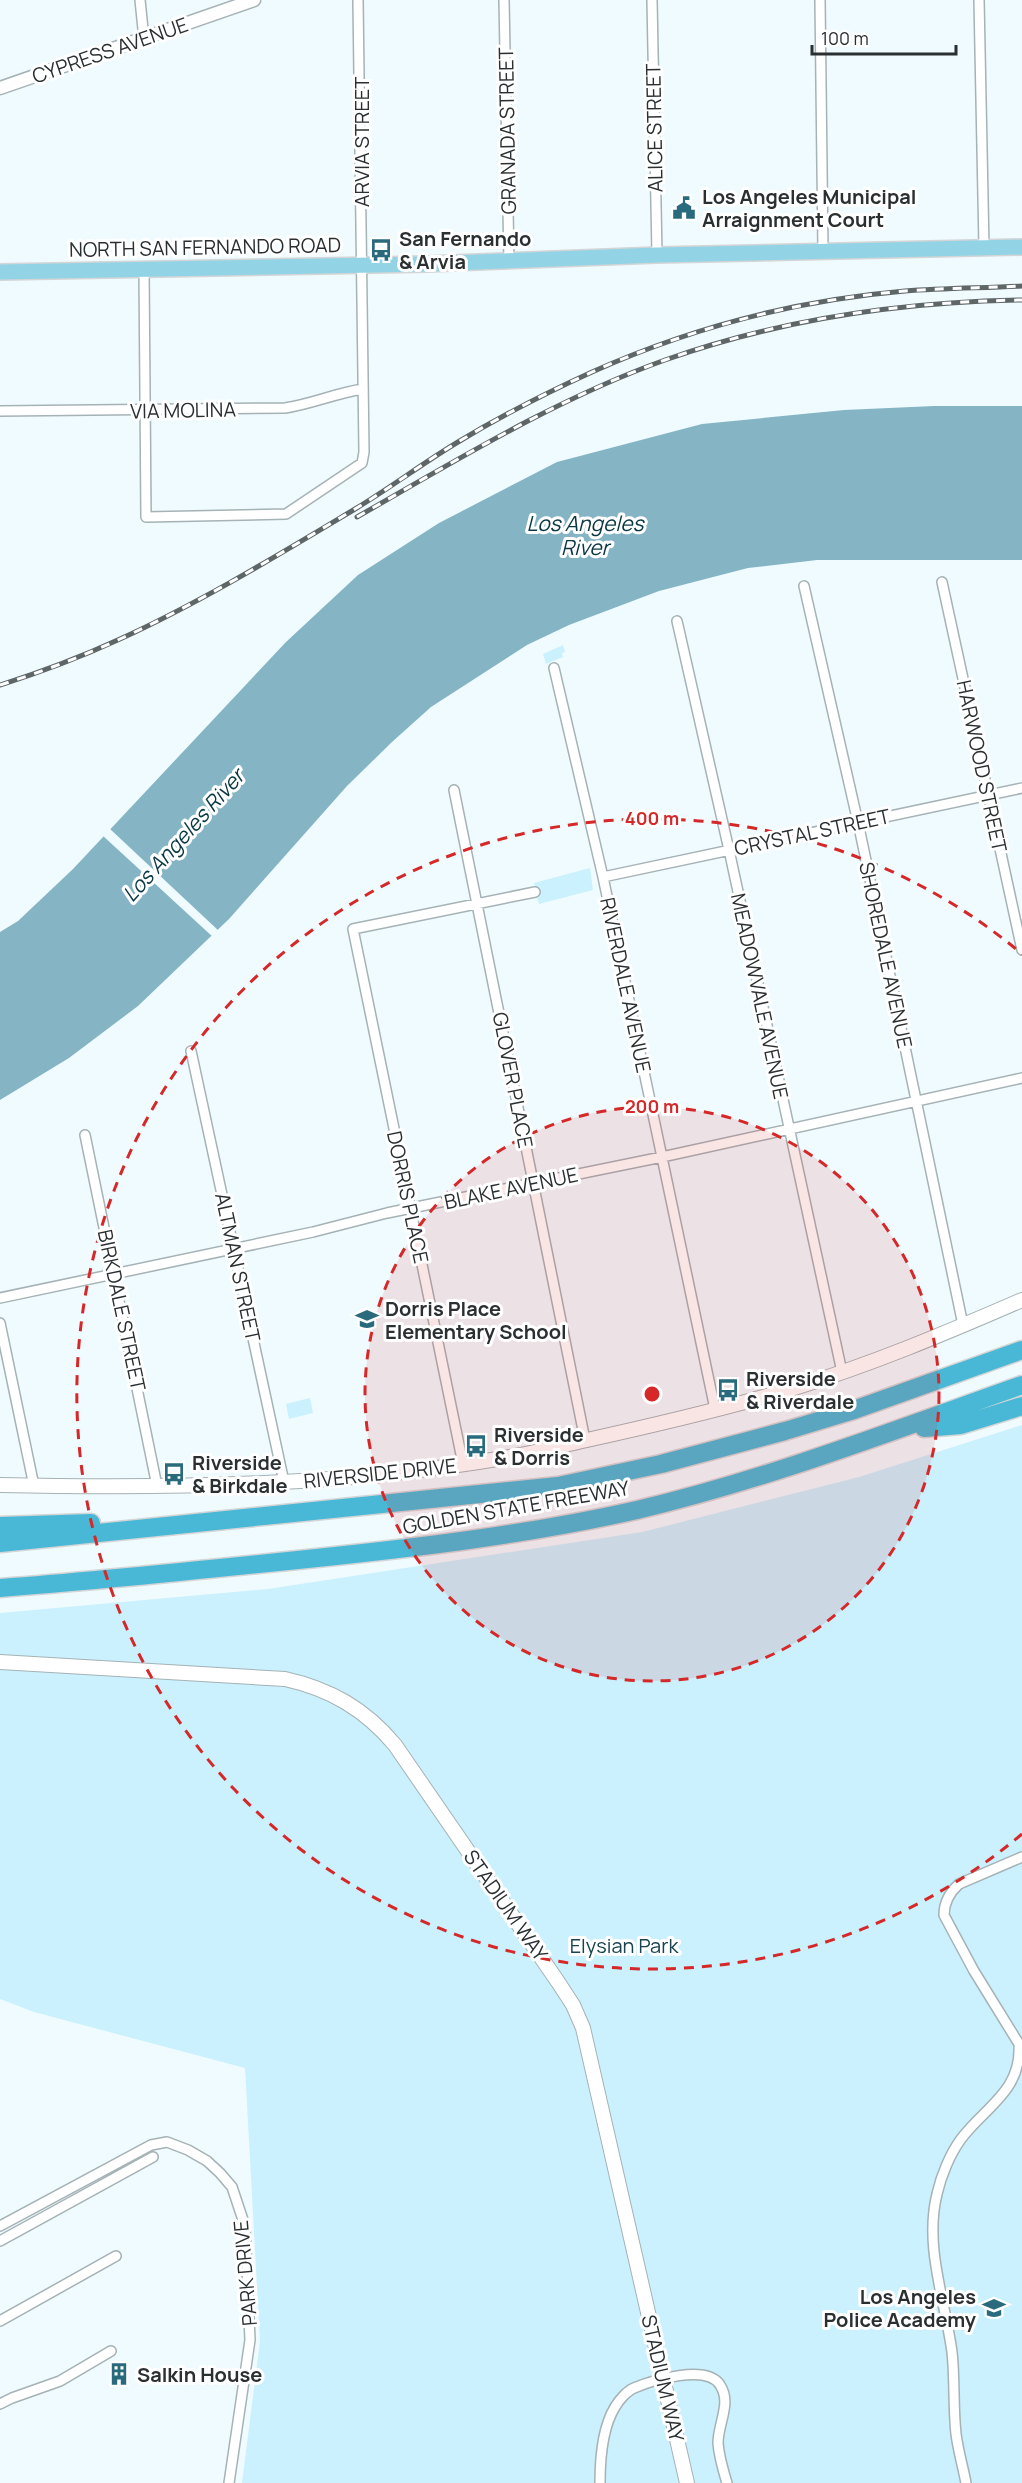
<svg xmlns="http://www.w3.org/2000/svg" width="1022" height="2483" font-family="Manrope,sans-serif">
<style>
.green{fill:#caf1fd}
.water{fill:#85b5c4}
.pier{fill:#f0fbff}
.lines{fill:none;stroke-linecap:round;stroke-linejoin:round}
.minor-casing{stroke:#a5b2b6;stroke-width:12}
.tertiary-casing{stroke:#a5b2b6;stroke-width:15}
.secondary-casing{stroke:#a5b2b6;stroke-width:16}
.primary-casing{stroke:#d4d5d6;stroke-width:18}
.motorway-casing{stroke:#d4d5d6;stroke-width:21}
.minor{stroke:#fff;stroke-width:9}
.tertiary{stroke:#fff;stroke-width:12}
.secondary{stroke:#fff;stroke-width:14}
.primary{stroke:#92d4e6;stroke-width:15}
.motorway{stroke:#49b8d6;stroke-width:18}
.rail-casing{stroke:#5f6668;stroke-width:5}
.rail{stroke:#fff;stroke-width:3;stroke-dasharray:9;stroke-linecap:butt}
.ring{fill:none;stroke:#d62828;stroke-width:3;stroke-dasharray:10 8}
.labels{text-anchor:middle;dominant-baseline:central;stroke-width:6;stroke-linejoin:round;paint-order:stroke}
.street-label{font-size:20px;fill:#2a2f31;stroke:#fff}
.poi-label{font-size:20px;font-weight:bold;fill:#2a2f31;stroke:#fff;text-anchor:start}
.park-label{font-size:20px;fill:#18434f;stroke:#fff}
.water-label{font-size:21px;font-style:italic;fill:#093743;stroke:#fff}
.centre{fill:#d62828;stroke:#fff;stroke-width:3}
.ring-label{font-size:18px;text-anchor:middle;font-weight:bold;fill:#d62828;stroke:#fff;stroke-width:6;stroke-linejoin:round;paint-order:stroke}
</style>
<rect width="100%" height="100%" fill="#f0fbff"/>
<path class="green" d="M563,645l2,7 -3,1 1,4 -17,7 -3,-10z
M590,868l3,22 -54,14 -5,-21z
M310,1398l3,15 -24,6 -3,-15z
M1022,1425v1058h-780l18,-142 -15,-273 -211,-56 -34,-13v-386l268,-24 374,-57 217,-55z"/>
<path class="water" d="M934,406h88v154h-205l-69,8 -89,23 -90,34 -42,20 -96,62 -39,35 -45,44 -118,133 -91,87 -69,52 -69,42v-168l18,-11 55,-52 213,-227 72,-67 81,-52 118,-61 145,-38 142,-14z"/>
<path class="pier" d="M109,828l111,104 -6,6 -112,-103z"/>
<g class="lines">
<g class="minor-casing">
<path id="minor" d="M140,0l4,39
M504,0l5,261
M652,0l5,255
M820,0l3,251
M979,0l5,247
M144,270l2,247 140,-3 76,-51 2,-11 -6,-452
M0,411l285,-3c27,-4 51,-15 78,-19
M942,582l80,368
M804,586l55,241 104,498
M677,621l52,229 113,522
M554,668l49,209 112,532
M454,790l131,650
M603,877l419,-89
M191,1051l93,431
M85,1135l72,351
M0,1298l313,-66 74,-19 275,-56 360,-79
M0,1323l34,163
M463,1464l-110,-535 182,-37
M0,2226l151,-81 16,-3 21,8 19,11 13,12 12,14 13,39 5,114 -21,143
M0,2241l153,-84
M0,2321l116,-65
M0,2404l12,-6 48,-17 51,-30
M600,2483c0,-24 2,-55 15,-76 4,-7 12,-16 19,-19 19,-8 73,-24 86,-3 12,18 -2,38 -2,58 1,14 5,27 9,40
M966,2483c-3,-16 -8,-33 -10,-49 -3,-27 -1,-55 -4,-82 -7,-52 -28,-106 -15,-158 4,-18 13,-40 24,-55 24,-32 61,-48 58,-95l-45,-73 -30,-56c0,-13 5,-22 15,-31l63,-27"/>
</g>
<g class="tertiary-casing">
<path id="tertiary" d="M0,88l254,-88"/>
</g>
<g class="secondary-casing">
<path id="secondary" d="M0,1485c173,4 349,1 520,-30 22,-4 44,-10 67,-15 68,-15 137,-31 204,-51 79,-24 155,-56 231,-89
M0,1662l285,17c45,10 80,30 110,66l163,237 15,23 10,23 104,455"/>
</g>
<g class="primary-casing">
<path id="primary" d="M0,272l427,-8 230,-9 365,-8"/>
</g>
<g class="motorway-casing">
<path id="motorway" d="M924,1428l37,-3 61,-19
M0,1526l91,-3
M0,1543l558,-57 103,-22 124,-33 66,-20 171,-61
M0,1588c96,-7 192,-17 288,-27 117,-12 234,-25 349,-51 131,-31 258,-80 385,-125"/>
</g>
<use href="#minor" class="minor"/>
<use href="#tertiary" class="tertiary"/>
<use href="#secondary" class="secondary"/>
<use href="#primary" class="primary"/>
<use href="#motorway" class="motorway"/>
<g class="rail-casing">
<path id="rail" d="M357,517c100,-57 199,-118 308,-157 116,-41 234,-58 357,-60
M0,685c41,-13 81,-28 120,-46 81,-37 158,-84 235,-130 35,-21 68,-46 103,-67 43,-26 88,-49 134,-70 98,-44 206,-72 313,-81 39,-3 78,-3 117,-5"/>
</g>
<use href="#rail" class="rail"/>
</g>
<circle cx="652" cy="1394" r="287" fill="#d62828" fill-opacity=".12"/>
<g class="ring">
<circle cx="652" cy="1394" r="287"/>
<path d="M1022 1834A575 575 0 1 1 1022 954"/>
</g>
<defs>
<g id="civic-bare" transform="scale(1.8)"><path d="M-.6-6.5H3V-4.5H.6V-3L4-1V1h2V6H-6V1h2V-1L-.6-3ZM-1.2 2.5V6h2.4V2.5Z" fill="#296b7d" stroke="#fff" stroke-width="2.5" paint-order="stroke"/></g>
<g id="bus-bare" transform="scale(1.8)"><path d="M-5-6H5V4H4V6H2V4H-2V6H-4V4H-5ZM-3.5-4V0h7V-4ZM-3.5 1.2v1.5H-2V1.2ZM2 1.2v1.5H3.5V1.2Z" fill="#296b7d" stroke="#fff" stroke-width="2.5" paint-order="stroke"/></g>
<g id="school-bare" transform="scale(1.8)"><path d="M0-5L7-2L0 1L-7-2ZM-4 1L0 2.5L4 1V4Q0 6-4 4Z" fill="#296b7d" stroke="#fff" stroke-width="2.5" paint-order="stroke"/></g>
<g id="building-bare" transform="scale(1.8)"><path d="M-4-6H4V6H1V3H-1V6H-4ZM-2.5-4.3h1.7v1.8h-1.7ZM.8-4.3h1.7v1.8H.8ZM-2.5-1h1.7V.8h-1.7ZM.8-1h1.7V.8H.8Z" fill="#296b7d" stroke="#fff" stroke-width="2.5" paint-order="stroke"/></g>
</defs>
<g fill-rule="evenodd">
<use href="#civic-bare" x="684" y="208"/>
<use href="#bus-bare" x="381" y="250"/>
<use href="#school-bare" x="367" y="1319"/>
<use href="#bus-bare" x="728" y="1390"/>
<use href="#bus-bare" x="476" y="1446"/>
<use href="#bus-bare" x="174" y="1474"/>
<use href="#school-bare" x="994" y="2308"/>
<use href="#building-bare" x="119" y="2374"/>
</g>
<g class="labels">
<g class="street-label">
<text transform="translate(110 50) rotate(-19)">CYPRESS AVENUE</text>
<text transform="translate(654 128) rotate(-91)">ALICE STREET</text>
<text transform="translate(507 131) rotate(-91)">GRANADA STREET</text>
<text transform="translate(361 142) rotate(-90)">ARVIA STREET</text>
<text transform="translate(205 247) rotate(-1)">NORTH SAN FERNANDO ROAD</text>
<text transform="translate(183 410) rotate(-1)">VIA MOLINA</text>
<text transform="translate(982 766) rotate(78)">HARWOOD STREET</text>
<text transform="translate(812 832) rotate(-12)">CRYSTAL STREET</text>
<text transform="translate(886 955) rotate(78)">SHOREDALE AVENUE</text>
<text transform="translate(626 985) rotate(78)">RIVERDALE AVENUE</text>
<text transform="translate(760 996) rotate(78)">MEADOWVALE AVENUE</text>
<text transform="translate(513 1080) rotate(79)">GLOVER PLACE</text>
<text transform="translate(511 1188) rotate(-12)">BLAKE AVENUE</text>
<text transform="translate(408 1197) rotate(78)">DORRIS PLACE</text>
<text transform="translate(238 1267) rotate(78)">ALTMAN STREET</text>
<text transform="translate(122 1310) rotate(78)">BIRKDALE STREET</text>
<text transform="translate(380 1473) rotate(-6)">RIVERSIDE DRIVE</text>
<text transform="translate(516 1507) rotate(-10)">GOLDEN STATE FREEWAY</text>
<text transform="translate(506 1905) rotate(55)">STADIUM WAY</text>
<text transform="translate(245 2273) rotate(-95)">PARK DRIVE</text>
<text transform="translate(663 2378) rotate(77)">STADIUM WAY</text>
</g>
<g class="poi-label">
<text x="702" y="196">Los Angeles Municipal<tspan x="702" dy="23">Arraignment Court</tspan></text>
<text x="399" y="238">San Fernando<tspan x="399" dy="23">&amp; Arvia</tspan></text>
<text x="385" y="1308">Dorris Place<tspan x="385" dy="23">Elementary School</tspan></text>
<text x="746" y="1378">Riverside<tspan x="746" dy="23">&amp; Riverdale</tspan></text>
<text x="494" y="1434">Riverside<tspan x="494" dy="23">&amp; Dorris</tspan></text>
<text x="192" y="1462">Riverside<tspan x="192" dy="23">&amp; Birkdale</tspan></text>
<text x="976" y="2296" text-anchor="end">Los Angeles<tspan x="976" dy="23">Police Academy</tspan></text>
<text x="137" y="2374">Salkin House</text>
</g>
<g class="park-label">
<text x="624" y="1945">Elysian Park</text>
</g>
<g class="water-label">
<text x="585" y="523">Los Angeles<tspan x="585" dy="24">River</tspan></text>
<text transform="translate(183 835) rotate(-48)">Los Angeles River</text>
</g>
</g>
<circle cx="652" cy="1394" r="9" class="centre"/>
<g class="ring-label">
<text x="652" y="825">400 m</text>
<text x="652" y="1113">200 m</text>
</g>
<path d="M812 45v9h144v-9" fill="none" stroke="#2a2f31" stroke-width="3"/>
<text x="821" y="45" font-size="18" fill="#2a2f31" stroke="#ffffff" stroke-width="4.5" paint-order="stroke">100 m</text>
</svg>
